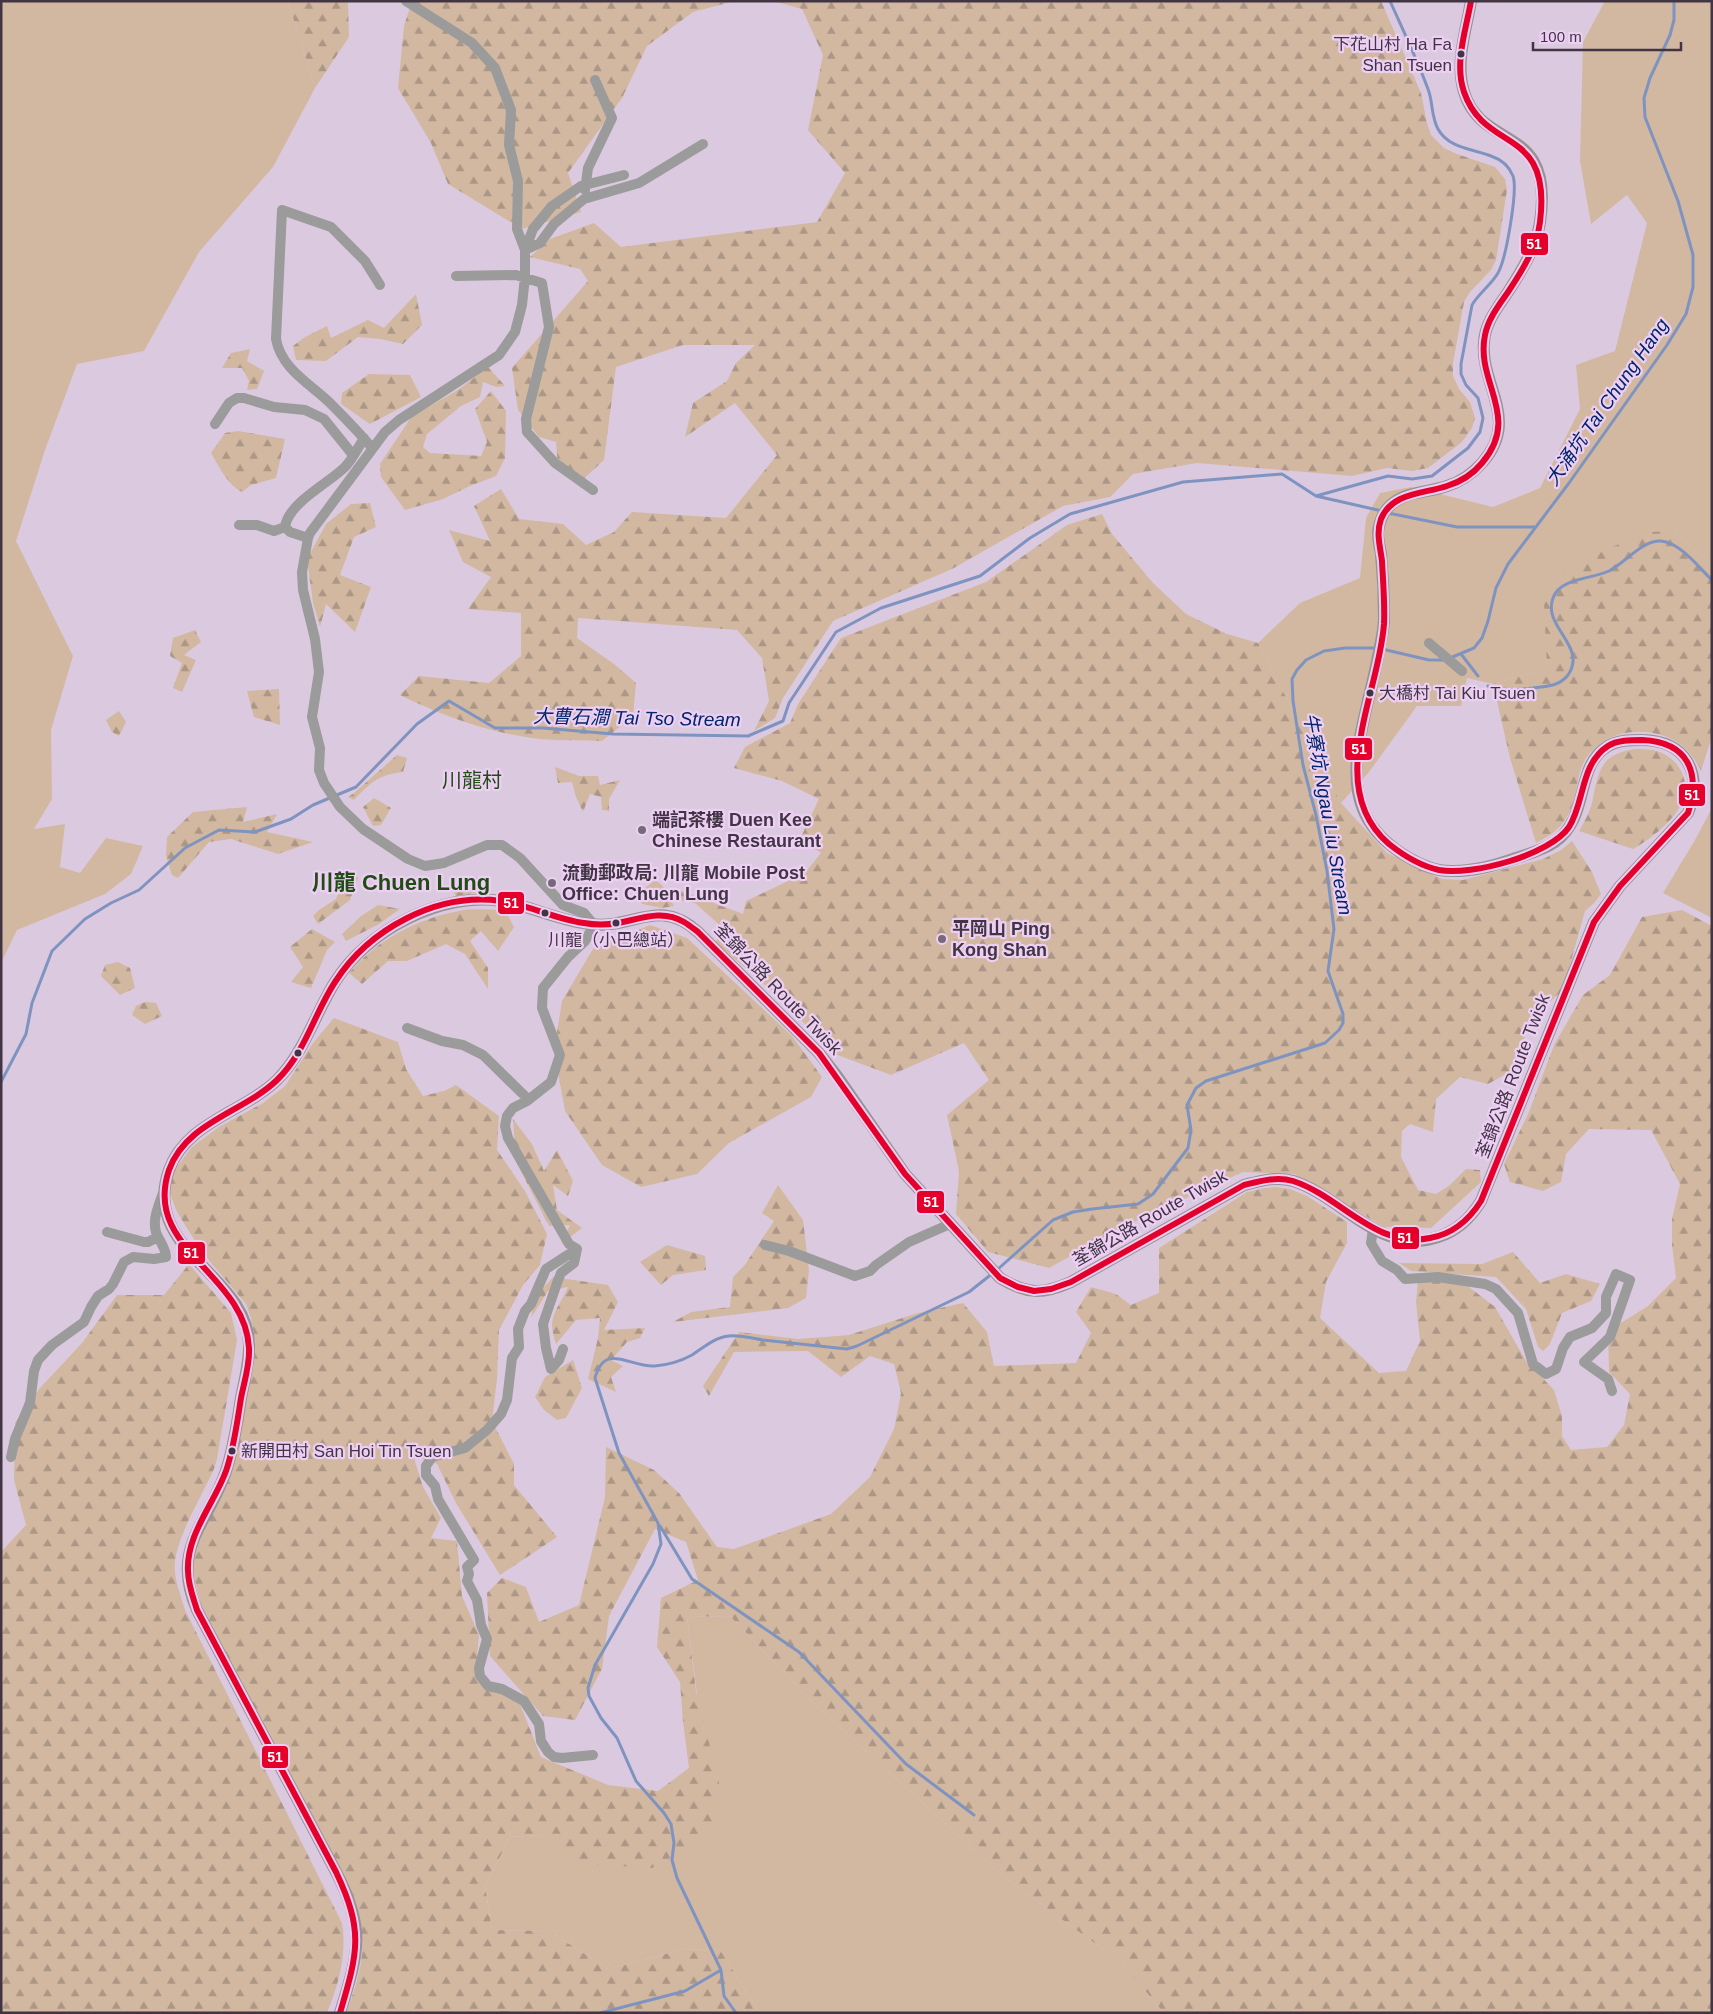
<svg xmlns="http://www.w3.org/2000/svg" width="1713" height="2014" font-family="Arial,'Noto Sans TC',sans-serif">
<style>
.grass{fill:#d2b8a1}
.forest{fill:url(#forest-firs)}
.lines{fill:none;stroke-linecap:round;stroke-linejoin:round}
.stream{stroke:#7f93c1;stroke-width:3}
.minor{stroke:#9a9b9a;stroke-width:10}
.major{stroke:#959495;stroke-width:12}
.bus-1-casing{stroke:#edcff4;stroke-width:10}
.bus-1{stroke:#e4002b;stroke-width:6}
.bus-dot{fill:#413544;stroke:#edcff4;stroke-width:2}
.poi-dot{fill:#77697a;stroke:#edcff4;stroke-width:2}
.labels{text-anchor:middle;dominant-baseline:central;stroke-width:4.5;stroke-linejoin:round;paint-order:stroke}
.bus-label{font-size:17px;fill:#413544;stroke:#edcff4;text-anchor:start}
.poi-label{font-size:18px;font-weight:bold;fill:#413544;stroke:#edcff4;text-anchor:start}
.street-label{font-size:18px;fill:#413544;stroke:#edcff4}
.water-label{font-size:19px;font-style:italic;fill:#00266b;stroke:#edcff4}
.quarter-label{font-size:20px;fill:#1f4c13;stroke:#edcff4}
.district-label{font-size:22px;font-weight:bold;fill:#1f4c13;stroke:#edcff4}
.line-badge{stroke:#edcff4;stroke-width:2}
.badge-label{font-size:14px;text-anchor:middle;font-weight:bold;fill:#fff}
</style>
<defs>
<pattern id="forest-firs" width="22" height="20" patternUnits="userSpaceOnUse" patternTransform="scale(1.25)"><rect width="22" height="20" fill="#d2b8a1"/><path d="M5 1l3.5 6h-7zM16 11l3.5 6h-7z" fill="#ac9685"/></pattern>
</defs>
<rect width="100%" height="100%" fill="#dbcadf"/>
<path class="grass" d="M1,1h287l27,87 -42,79 -74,85 -55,99 -67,13 -32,86 -29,91 57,115 -22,74 1,69 -18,30 31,-5 -5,43 20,6 26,-35 37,8 -12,28 -26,20 -88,36 -16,33z
M1605,1h107v564l-38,-34 -129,73 2,64 -54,16 -26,-6 -6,28h-44l-48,66 -28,31 -83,-160 42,-40 60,-25 6,-60 14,-25 31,-6 82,20 47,-19 40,-79 -4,-44 39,-14 32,-128 -20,-28 -36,29 -11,-63 3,-119z
M1712,808v110l-49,-25 32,-53z
M730,1616l76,80 199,182 117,85 42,50h-404l-40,-63 -35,-1 -77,20 -59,-38 -57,-1 -7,-44 25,-49 31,-2 46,29 128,-31 -28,-216z"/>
<path class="forest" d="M288,1h60l1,36 -34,51z
M412,1h323l-42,11 -46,34 -25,52 -54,75 13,39 -59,17 -74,-45 -17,-41 -33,-55 6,-62z
M773,1h608l40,92 6,30 4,12 13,13 13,6 38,13 10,12 2,11 -11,70 -5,10 -21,22 -6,10 -11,61v13l6,13 11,13 5,16 -3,10 -10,14 -34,26 -16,3 -25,-3 -35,8 -155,-13 -64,11 -23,23 -47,9 -111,63 -119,52 -50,77 -8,20 -21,13 15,-30 -7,-43 -25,-28 -159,-12 -1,20 37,26 22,19 -3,33 -31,25c-20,-1 -41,0 -62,-2 -48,-5 -97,-23 -140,-44l19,-19 70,7 32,-27v-43l-53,-4 23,-32 -28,-15 -14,-32 41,11 -16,-35 27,-17 18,30 44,5 23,21 28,-13 18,-20 94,6 51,-63 -42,-52 -50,34 8,-34 34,-22 9,-18 19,-18h-72l-67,22 -12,93 -26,24 -20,-18 -2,-24 -17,-5 -21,-27 -6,-42 76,-87 -8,-12 -50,-12 20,-18 44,-16 27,24 196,-25 28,-49 -37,-43 15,-75 -21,-46z
M416,294l6,31 -19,19 -23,-5 -22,-2 -32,24 -30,-1 -3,-14 12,-9 22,-11 4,12 37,-18 16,8z
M250,349l-3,12 17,10 -7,18 -10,1 2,-9 -7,-13h-20l9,-15z
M488,367l17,19 -9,1 -13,-5 -3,15 -19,9 -34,28 -4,13 7,6 51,3 6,-14 -12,-33 16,-18 15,20 -1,47 -9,18 -26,10 -27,13 -38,11 -24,-33 -1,-13 32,-48 46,-26z
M369,374l41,1 11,22 -51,27 -29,-20 1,-11z
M238,431l47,8 -9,39 -25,7 -9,7c-15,-8 -22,-24 -31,-39l14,-20z
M370,503l6,24 -22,10 -14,38 31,12 -16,45 -29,-28 -6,23 -7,-24 -6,-44 19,-35 25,-20z
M1102,514l10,20 41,49 33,31 41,20 31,9 83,160 46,50 55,26 21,1 80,-21 18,-9 11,-9 20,31 9,22 -7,9 -9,8 -22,79 -37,33 -5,43 -33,18 -28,-7 -24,22 -3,33 -23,-8 -8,7 -1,26 17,33 18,4 14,-9 16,-16 14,1 1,12 -50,46 -47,-1 -90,-53 -51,-2 -120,55 -74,41 -61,-16 -32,-38 3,-43 -12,-56 42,-35 -25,-37 -73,32 -56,-21 -63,-63 -57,-49 9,-13 -29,-26 -13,-2 -2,-7 2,-3 61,23 3,-13 59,-28 16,-20 -21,-14 19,-40 -37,-18 -48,-13 11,-21 45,-24 8,-19 43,-66 145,-56 81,-57z
M1674,531l38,34v171l-11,35c-10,-21 -25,-34 -48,-38 -31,-6 -64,8 -73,39 -4,14 -4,28 -11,41 -7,15 -18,22 -33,30l-26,-85 -17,-74 54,-16 -3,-64 16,-31 54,-27 37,-14z
M195,630l6,12 -17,13 12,5 -14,32 -9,-4 9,-25 -12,-7 3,-18z
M279,689l1,36 -26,-8 -7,-26z
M119,711l7,11 -7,14 -7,-4 -6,-12z
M1634,749c10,0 21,0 30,5 21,11 27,35 15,54 -8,15 -31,33 -46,41l-54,-18c6,-10 12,-21 14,-33 6,-29 8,-43 41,-49z
M397,755l10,3 -4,14c-25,3 -32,10 -49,28l-6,-3 6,-4z
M555,767l24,9h19l2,9 20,-5 -11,19v12l-7,-1 -1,-13 -11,-3 -7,18 -7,-15 -4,-15 -14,1z
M374,798l17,10 -10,17 -8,1 -10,-19z
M247,807l-4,15 34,-8 -10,18 46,10 -35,12 -47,-15 -22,3 -31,36 -6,-3 -6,-19 1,-19 26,-25z
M337,871l21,6 -8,23 -32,24 -5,-8 6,-6 17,-11 6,-13 -4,-6z
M455,877h22l11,14 -32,5 -4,-7z
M655,880l7,5 12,21 -12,2 -20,-4 -2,-12z
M378,905l22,4 -21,15 -33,17 -4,-7 19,-18z
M505,910l9,17 -16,24 -17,-20 -11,10 18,27v21l-23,-35 -19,-10 -39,17h-19l-26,23 -13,-11c28,-33 67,-54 110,-62 14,-3 31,-1 46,-1z
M1682,910l30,16v1087h-548l-42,-50 -117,-85 -199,-182 -76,-80 -43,1 9,74 23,91 -3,51 -64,35 -66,-4 -45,-29 -31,2 -25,49 7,44 57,1 59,38 77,-20 35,1 40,63h-414c9,-24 18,-49 16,-76 -1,-12 -7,-25 -11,-37l-150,-296c-6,-21 -10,-33 -5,-55l41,-96 18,-113 -4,-22 -5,-14 -44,-52 -25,-40 -7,-18 -2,-16 24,-31 27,-20 44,-24 22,-17 28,-43 21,-25 64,24 8,27 17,27 21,-5 12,-6 43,31 -2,34 28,41 22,43 -7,31 -17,20 -24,45 -2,49 -5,42 22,43v21l43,52 -57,38 -44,-72 -19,-39 -24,-9 10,32 18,31 -10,20 26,3 5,55 17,39 -4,43 45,26 21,53 67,28 50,6 31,-23 -6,-46 -3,-40 -23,-35 4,-49 37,-18 -12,-38 -31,-13 -46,87 -7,53 -27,51 -32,-4 -53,-60 -3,-63 15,-15 24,9 13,35 40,-17 26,-108 1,-50 48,23 25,23 38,54 17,2 97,-35 39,-37 24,-48 7,-36 -7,-29 -24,-8 -29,21 -33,-26 -74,1 -25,44 -6,-10 36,-54 59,7 51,-4 69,-22 45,-10 24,29 7,34 82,-3 15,-30 -15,-21 15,-25 25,7 15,11 28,-12v-45l88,-56 18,-4 12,-1 13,2 17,7 40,26v21l-21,39 -6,36 59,55 27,-2 14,-30 -4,-39 2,-22 47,4 30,23 31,54 28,29 8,26v20l9,14 36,-3 17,-22 6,-31 -21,-22 -1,-41 40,-25 28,-28 -4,-33v-26l8,-35 -29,-54 -62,-1 -23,25 -5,28 -18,9 -33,-9 -6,-18 25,-52 25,-67 29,-50 27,-20 32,-58z
M650,925l37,13 105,98 30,41 -11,20 -82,46 -32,31 -56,13 -39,-22 -37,-54 -11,-60 8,-50 31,-52z
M312,929l23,13 -8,8 -16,38 -20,-6 12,-15 -13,-20z
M118,962l12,6 5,20 -15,7 -19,-19 4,-11z
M145,1002l11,1 6,13 -17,8 -13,-9 4,-9z
M513,1119l19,25 12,27 13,-21 16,31 -5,15 -15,-11 4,25 25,18 -21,16 9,-19 -21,1 -33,-64z
M778,1185l25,35 6,51 -3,27 -18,10 -115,14 18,-10 39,-5 3,-30 11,-11 30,-45 -12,-8z
M667,1245l38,11 1,14 -33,5 -12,10 -21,-23z
M1513,1252l27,31 26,-9 34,10 -9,17 -29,12 -12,31 -7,7 -5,-4 -12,-38 -30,-32 -85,-6 -12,-8 83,1z
M189,1264l42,49 6,27 -20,119 -3,10c-12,26 -35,64 -39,92 -2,17 6,34 10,49l157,313c5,32 -3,60 -15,90h-326v-461l25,-27 -12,-45 1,-57 25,-35 42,-45 35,-48h47z
M553,1277l55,8 10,17 -14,28 41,-2 -5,10 -13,4 -16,18 12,6 -12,11 5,15 -28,-13 10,-41 2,-20 -24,2 -20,24c-10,-28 1,-32 12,-57l-20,4 -17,27 4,-21z
M573,1360l9,28 -16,30 -9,2 -13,-10 -9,-13 10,-20z"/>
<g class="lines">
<path class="stream" d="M1316,496l72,-20 24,3 20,-3 36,-28 12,-16 3,-14 -5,-20 -12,-13 -5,-11v-10l11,-59c7,-12 19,-20 26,-32 8,-14 20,-82 15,-97 -4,-10 -13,-17 -22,-20 -18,-7 -43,-8 -53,-27 -7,-12 -5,-28 -10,-40 -11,-30 -25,-59 -38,-88
M1388,513l69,14h79
M1382,649l47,11h15
M1461,654l17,22
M1450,658l24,-10 8,-10 6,-17 8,-33 12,-24 61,-81 98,-138 19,-31 7,-27v-32l-15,-54 -33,-84 -1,-19 6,-20 20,-43 4,-15v-19
M1488,686c18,6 35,3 53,1 10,-1 20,-3 27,-12 20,-29 -26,-48 -15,-77 7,-20 39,-19 56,-27 16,-8 33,-31 52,-30 20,2 38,27 51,39
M1,1082l25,-48 6,-31 20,-52 33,-32 26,-16 28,-13 46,-42 34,-18 36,2 36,-13 22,-14 43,-18 61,-63 32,-23 46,27h48l70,6 135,2 35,-15 6,-18 47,-71 45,-24 99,-32 50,-38 40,-24 113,-32 99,-8 34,22 66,15
M998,1269l55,-49 20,-8 19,-3 46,-5 15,-10 35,-46 3,-18 -4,-25 9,-17 10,-7 119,-38 14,-13 4,-7v-9l-15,-43 6,-42 -7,-58 -11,-56 -13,-50 -10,-64 -1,-22 5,-9 9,-10 18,-9 21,-3h31
M660,1526l32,53 107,73 107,112 68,51
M500,2013h8
M600,2013l85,-22 36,-21
M736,2013l-12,-17 -3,-26 -44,-92 -5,-18 2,-17 -3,-19 -7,-11 -28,-32 -19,-43 -16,-20 -12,-22 -1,-8 7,-23 58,-101 8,-20 -3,-21 -39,-70 -24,-75c10,-37 35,-10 60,-12 12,-1 26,-5 37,-11 11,-7 23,-18 37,-19 11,-1 22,2 34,4 28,3 56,6 84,9l10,-3 112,-54 24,-19"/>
<path class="minor" d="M406,1l66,42 23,25 16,42 -2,35 9,36 -1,48 8,21v27l-3,28 -7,27 -16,23 -100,65 -14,12 -75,101 -2,5 -6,34 1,18 12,49 4,33 -7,45 8,31 -1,22 5,13 16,24 23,22 45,30 17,7 19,-3 43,-18h15l18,13 43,47 21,8 10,12 -9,16 -17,16 -25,31 -1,20 18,47 -9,27 -24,19 -14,7 -6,8 -2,10 3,12 61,106 8,5 -3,14 -13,10 -4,10 -14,41 3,24 5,21 8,-9 4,-11
M585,190l3,-22 24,-50 -17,-38
M525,250l15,-7 14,-19 30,-25 55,-16 64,-39
M525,250l8,-21 19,-23 29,-20 43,-11
M456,276l60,-1 26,8 7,44 -23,92 1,13 28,31 38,27
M215,424l14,-21 8,-5h7l30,9 31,3 19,9 29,36
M372,448c-13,-16 -28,-31 -43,-46 -20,-19 -48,-34 -53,-63l6,-129 49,17 34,34 15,24
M239,525h18l17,6 11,-4
M308,538l-18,-6 -5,-5c3,-24 44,-44 60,-60 7,-7 13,-19 19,-29
M1429,643l33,28
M407,1028l35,13 21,4 20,10 45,44
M1373,1229l-2,14 11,18 15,9 8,9 33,-2 47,7 11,5 22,24 15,51 13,10 10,-5 7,-21 7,-11 22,-9 14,-15v-16l10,-23 14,6 -20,57 -26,25 24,17 4,12
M107,1232l37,10h4l10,-5
M765,1245l24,6 66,25 15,-5 6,-6 33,-23 41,-18
M577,1249l-31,20 -15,35 -6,7 -7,18 1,18 -7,11 -5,42 -6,14 -14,16 -22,18 -33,9 -6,9v9l9,11 3,13 36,61 -7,7 2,7 -2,7 10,19 4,25 6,14 -8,29 1,8 8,10 14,3 22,12 15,23 2,17 7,11 6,5 8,1 31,-3
M11,1457l4,-18 15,-36 4,-32 4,-11 14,-15 32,-23 7,-15 7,-11 11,-7 4,-5 11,-22 9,-5 21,2 12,-2c0,-9 -7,-16 -10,-25 -4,-13 3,-27 7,-39"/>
<path class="major" d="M340,2013c18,-60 27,-82 -4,-141l-139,-262c-27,-63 11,-85 29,-139 8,-24 11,-48 15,-73 3,-16 8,-34 8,-51 2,-72 -109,-95 -80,-177 17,-48 75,-58 108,-90 27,-27 38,-66 58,-98 31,-51 107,-91 166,-81 30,5 58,20 89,23 43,6 69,-28 108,8l121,121 18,23 68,98 95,104c26,16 42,17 71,4l173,-97c16,-4 32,-9 49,-4 49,15 87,76 145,56 19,-6 32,-18 43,-36l113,-279 26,-36 68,-73c16,-39 -2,-73 -46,-73 -12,0 -24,0 -34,6 -34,20 -17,70 -53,96 -12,8 -26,12 -39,16 -19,7 -42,13 -62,13 -20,1 -37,-8 -53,-18 -39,-26 -49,-58 -43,-103 5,-35 16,-69 22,-104 2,-9 4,-19 4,-28 0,-21 -1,-43 -3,-64 -1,-6 -3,-14 -3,-21 0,-5 3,-15 6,-20 14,-23 41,-19 63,-27 13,-4 25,-12 35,-23 39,-43 -2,-78 2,-121 1,-19 14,-35 24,-50 14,-22 28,-44 32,-70 15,-100 -58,-70 -76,-130 -9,-30 2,-61 7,-91"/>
<g class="bus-1-casing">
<path id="bus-1" d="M340,2013c18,-61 24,-82 -4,-141l-139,-262c-4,-13 -9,-25 -9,-39 -2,-36 26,-67 38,-100 8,-23 11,-48 15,-73 3,-16 9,-33 8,-50 -4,-75 -107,-99 -80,-178 17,-48 75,-58 108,-90 28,-27 37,-66 58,-98 34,-53 102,-90 166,-81 28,4 54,18 83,22 11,2 22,2 34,0 22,-4 44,-14 66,-1 5,3 10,7 14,10l121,121 86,121 95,104 18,9 16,4 17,-2 20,-7 173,-97c16,-4 33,-9 49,-4 49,16 82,68 137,57 23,-4 39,-18 51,-37l113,-279 26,-36 68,-73c13,-41 0,-71 -46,-73 -11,0 -25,0 -34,6 -28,18 -23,56 -39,81 -19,28 -97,49 -130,43 -18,-4 -35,-14 -50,-26 -33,-28 -36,-69 -28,-109 6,-37 20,-73 23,-111 1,-21 -1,-42 -2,-63 -2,-15 -6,-28 -1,-42 11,-27 43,-25 66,-33 13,-4 26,-12 35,-23 40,-47 -7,-80 3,-128 3,-16 14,-30 23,-43 14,-21 29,-45 32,-70 12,-97 -55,-68 -76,-130 -10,-29 2,-62 7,-91"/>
</g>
<use href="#bus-1" class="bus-1"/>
</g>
<g class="bus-dot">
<circle cx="1461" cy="54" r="4.5"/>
<circle cx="1370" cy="693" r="4.5"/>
<circle cx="545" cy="913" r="4.5"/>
<circle cx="616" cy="923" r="4.5"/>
<circle cx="298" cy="1053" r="4.5"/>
<circle cx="232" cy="1451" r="4.5"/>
</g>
<g class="poi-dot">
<circle cx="642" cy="830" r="5"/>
<circle cx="552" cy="883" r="5"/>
<circle cx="942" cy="939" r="5"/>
</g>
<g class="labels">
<g class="bus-label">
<text x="1452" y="44" text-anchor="end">下花山村 Ha Fa<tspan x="1452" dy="21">Shan Tsuen</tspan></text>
<text x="1379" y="693">大橋村 Tai Kiu Tsuen</text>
<text x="616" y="940" text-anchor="middle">川龍（小巴總站）</text>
<text x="241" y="1451">新開田村 San Hoi Tin Tsuen</text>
</g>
<g class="poi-label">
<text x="652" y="820">端記茶樓 Duen Kee<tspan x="652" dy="21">Chinese Restaurant</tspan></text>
<text x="562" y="873">流動郵政局: 川龍 Mobile Post<tspan x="562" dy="21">Office: Chuen Lung</tspan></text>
<text x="952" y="929">平岡山 Ping<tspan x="952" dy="21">Kong Shan</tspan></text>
</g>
<g class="street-label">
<text transform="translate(778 989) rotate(46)">荃錦公路 Route Twisk</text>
<text transform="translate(1513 1076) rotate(-69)">荃錦公路 Route Twisk</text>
<text transform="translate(1150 1218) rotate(-30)">荃錦公路 Route Twisk</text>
</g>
<g class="water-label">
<text transform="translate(1607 402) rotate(-55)">大涌坑 Tai Chung Hang</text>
<text transform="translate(637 718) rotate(1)">大曹石澗 Tai Tso Stream</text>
<text transform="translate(1328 814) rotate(80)">牛寮坑 Ngau Liu Stream</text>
</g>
<g class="quarter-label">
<text x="472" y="780">川龍村</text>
</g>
<g class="district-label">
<text x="401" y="882">川龍 Chuen Lung</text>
</g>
</g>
<g class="line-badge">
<rect x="1520" y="232" width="29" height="24" rx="5" fill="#e4002b"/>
<rect x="1344" y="737" width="29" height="24" rx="5" fill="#e4002b"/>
<rect x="1678" y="783" width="28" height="24" rx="5" fill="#e4002b"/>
<rect x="497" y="891" width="28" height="24" rx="5" fill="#e4002b"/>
<rect x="916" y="1190" width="29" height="24" rx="5" fill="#e4002b"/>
<rect x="1391" y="1226" width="29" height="24" rx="5" fill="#e4002b"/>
<rect x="177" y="1241" width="29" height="24" rx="5" fill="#e4002b"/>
<rect x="261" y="1745" width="28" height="24" rx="5" fill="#e4002b"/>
</g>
<g class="badge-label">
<text x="1534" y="249">51</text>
<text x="1359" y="754">51</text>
<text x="1692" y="800">51</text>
<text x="511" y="908">51</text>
<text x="931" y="1207">51</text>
<text x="1405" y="1243">51</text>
<text x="191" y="1258">51</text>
<text x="275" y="1762">51</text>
</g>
<rect width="1713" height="2014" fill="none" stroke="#413544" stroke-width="5"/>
<path d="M1533 42v8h148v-8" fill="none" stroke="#413544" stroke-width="2.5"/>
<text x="1540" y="42" font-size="15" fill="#413544" stroke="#edcff4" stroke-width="4" paint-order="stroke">100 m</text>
</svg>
